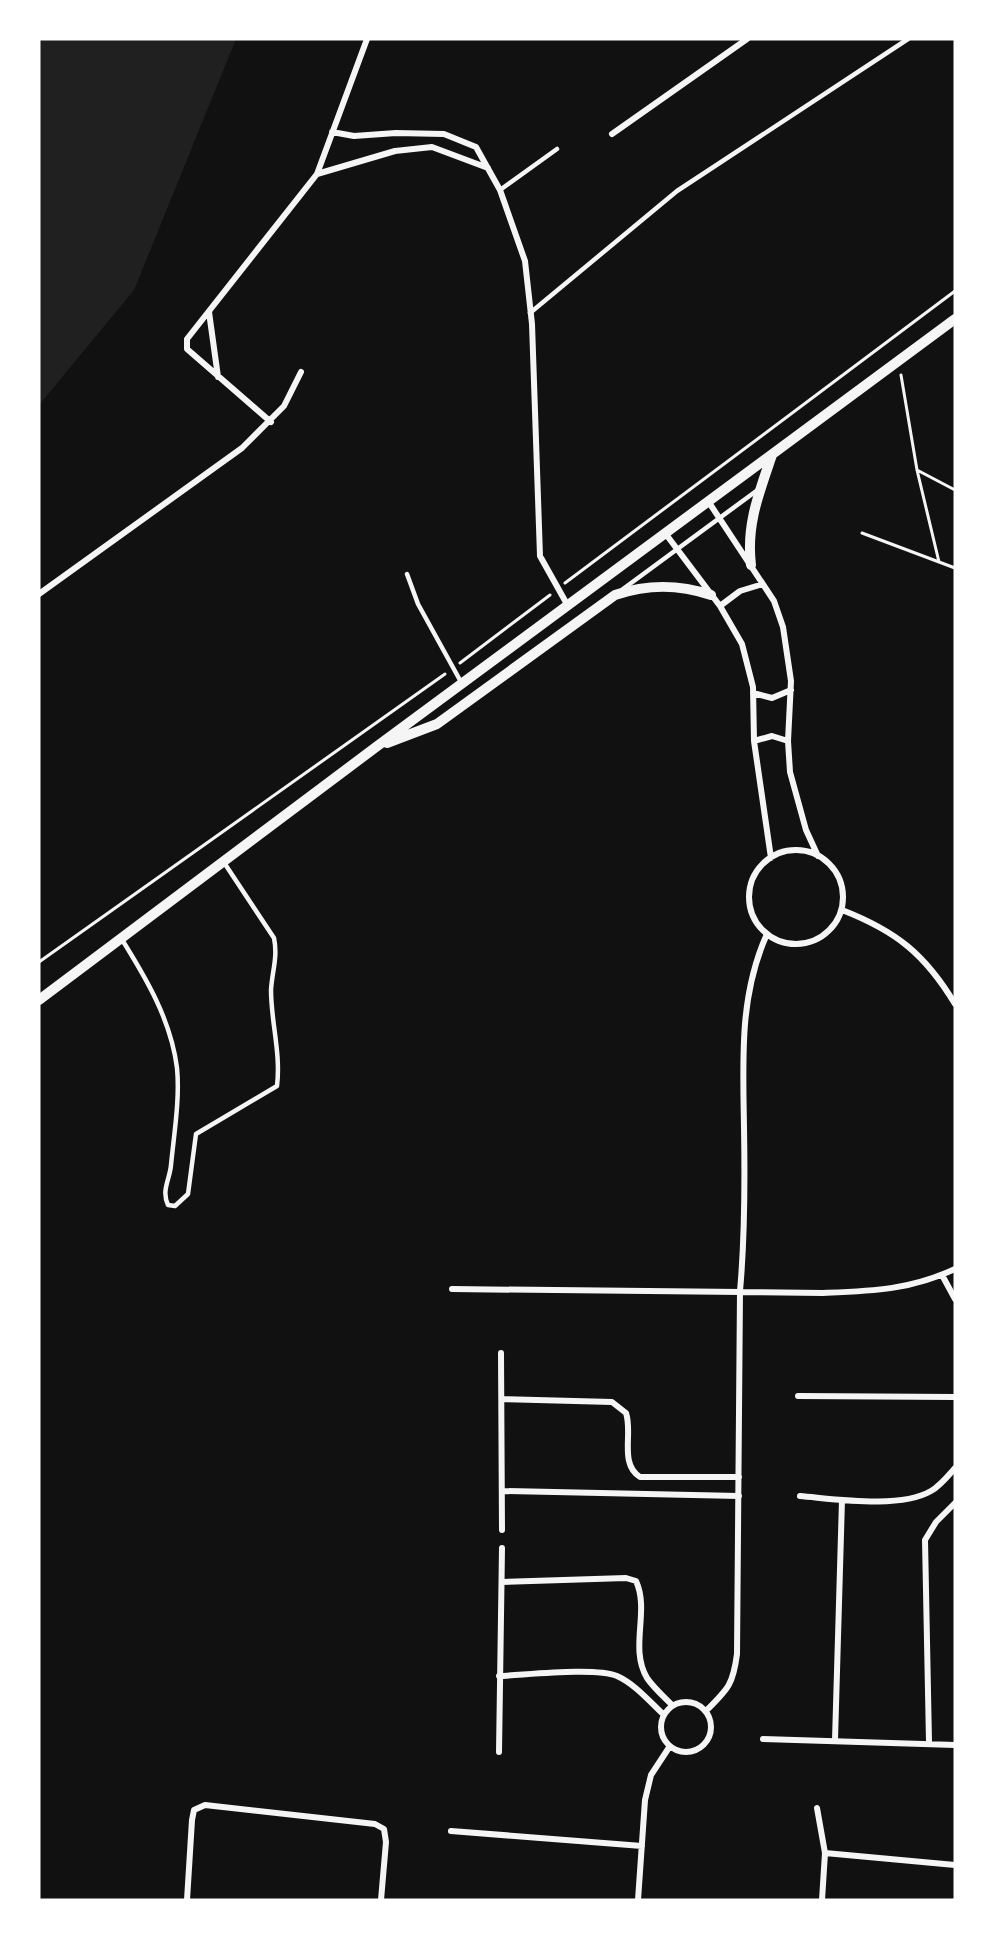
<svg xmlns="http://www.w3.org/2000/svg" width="994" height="1939" font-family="Figtree,sans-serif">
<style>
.green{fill:#202020}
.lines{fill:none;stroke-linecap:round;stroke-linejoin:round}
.path{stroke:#f5f5f5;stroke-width:3}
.service{stroke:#f5f5f5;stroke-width:4.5}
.minor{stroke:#f5f5f5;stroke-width:6}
.tertiary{stroke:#f5f5f5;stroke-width:10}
</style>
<rect width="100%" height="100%" fill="#111"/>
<path class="green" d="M39,39h197l-102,251 -95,115z"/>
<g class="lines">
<path class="path" d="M901,375l16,95 22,92
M917,470l38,20
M862,533l93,35
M565,583l390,-292
M460,663l90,-68
M39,962l406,-288"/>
<path class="service" d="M500,190l57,-41
M530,313l147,-122 231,-152
M407,574l11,30 43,78
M623,589l136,-100
M121,938c25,40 50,82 56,130 3,31 -3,66 -6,97 -1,14 -10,25 -3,40l7,1 13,-12 8,-60 81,-48c4,-33 -6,-64 -6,-96 1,-18 7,-33 3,-52l-51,-77"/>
<path class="minor" d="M332,132l22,4 42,-3 48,1 32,13 24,43 25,71 7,63 8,232 28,50
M612,134l135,-95
M317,174l78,-23 37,-4 56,21
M209,312l9,65
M271,422l-84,-73v-10l130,-165 50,-135
M708,501l66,100 9,26 8,54 -3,60 2,31 16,58 12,26
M665,533l55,73 22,38 11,43 1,54 17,117
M39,594l203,-146 42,-42 17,-34
M720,606l20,-15 23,-7
M753,693l19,5 19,-8
M754,741l18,-5 16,5
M749 897a47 47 0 1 1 94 0a47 47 0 1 1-94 0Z
M842,910c54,21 83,44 113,94
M942,1275l13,24
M452,1289l371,4c49,-2 87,-3 132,-24
M501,1353l1,177
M798,1396l157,1
M502,1399l110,3 14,11c7,20 -7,51 14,64h99
M503,1491l236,5
M800,1496c36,3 100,13 131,-5 9,-5 17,-15 24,-23
M502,1582l124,-4 10,3c14,30 -7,67 11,97 6,9 17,19 25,27
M499,1676c27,-1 96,-9 118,0 18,8 33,26 47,39
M661 1727a25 25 0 1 1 50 0a25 25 0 1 1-50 0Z
M706,1711c22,-22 27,-26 31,-57l3,-363c5,-55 5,-109 4,-164 -1,-67 -5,-131 23,-193
M763,1739l192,6
M835,1740l7,-240
M929,1742l-4,-202 11,-18 19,-19
M499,1752l3,-204
M817,1808l8,45 -3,47
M451,1831l191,15
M825,1853l130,12
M187,1900l5,-80 2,-10 11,-5 170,19 9,5 2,13 -5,58
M638,1900l7,-100 6,-25 19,-29"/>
<path class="tertiary" d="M751,565c-5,-40 8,-72 21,-110
M387,743l50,-19 178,-129c33,-11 63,-11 96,0
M39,1000l337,-253 579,-428"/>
</g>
<rect width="994" height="1939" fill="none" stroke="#ffffff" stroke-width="81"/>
</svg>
